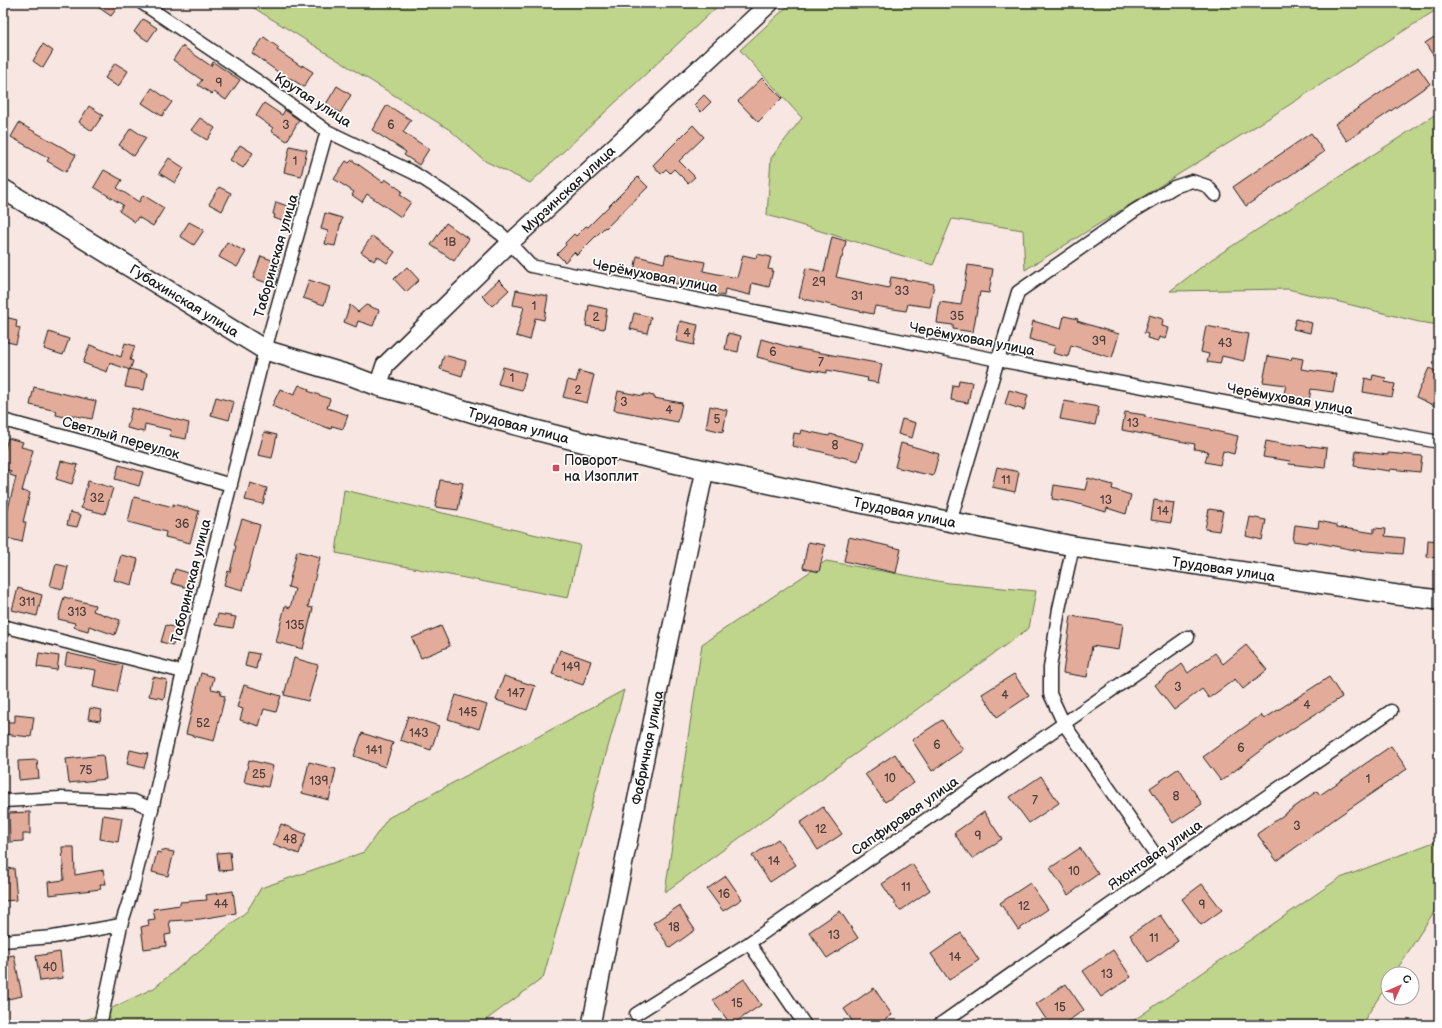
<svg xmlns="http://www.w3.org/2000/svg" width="1442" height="1028" font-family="'Balsamiq Sans',sans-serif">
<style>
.green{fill:#bfd58b;stroke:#6e7854}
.building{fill:#e3ac9a;stroke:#1c1c1c}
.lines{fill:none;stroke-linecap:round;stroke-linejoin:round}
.street-casing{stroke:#1c1c1c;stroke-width:15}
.secondary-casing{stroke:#1c1c1c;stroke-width:20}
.primary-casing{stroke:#1c1c1c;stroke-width:22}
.street{stroke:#fff;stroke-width:12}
.secondary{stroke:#fff;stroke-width:17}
.primary{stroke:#fff;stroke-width:19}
.poi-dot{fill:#d1495b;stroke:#fff;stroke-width:1.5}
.labels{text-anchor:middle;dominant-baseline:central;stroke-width:3.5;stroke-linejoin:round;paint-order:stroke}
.number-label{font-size:12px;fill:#4e403c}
.street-label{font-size:14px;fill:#1c1c1c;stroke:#fff}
.poi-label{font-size:14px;fill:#1c1c1c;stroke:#fff;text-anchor:start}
</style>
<rect width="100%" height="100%" fill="#f7e6e1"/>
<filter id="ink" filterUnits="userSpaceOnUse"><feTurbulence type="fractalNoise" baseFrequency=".025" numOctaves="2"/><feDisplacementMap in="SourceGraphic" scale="8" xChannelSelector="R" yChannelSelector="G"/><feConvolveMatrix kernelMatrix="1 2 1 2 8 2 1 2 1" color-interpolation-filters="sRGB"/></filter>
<g filter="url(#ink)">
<path class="green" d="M246,3h475l-191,180 -45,-22 -35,-31z
M791,3h648v5l-170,110 -244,152 -2,-40 -71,-11 -19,46 -166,-50 4,-57 31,-40 -62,-68z
M1439,112v213l-20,-3 -131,-33 -118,2 42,-32z
M344,490l236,55 -12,53 -232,-45z
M826,561l123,22 87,8 -7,37 -364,264 37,-248z
M624,690l-81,288 -64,47h-410l22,-7 63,-30 93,-77 14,-23 103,-36 24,-34z
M1439,840v64l-45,70h-6v9l-27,42h-234l211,-146z"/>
<path class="building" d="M92,3h29l-10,13z
M143,19l14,9 -9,13 -14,-9z
M1439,34v30l-14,-21z
M264,37l15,11 -2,2 25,17v-2l11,7 -9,15 -14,-9 -1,2 -37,-27z
M43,44l10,7 -10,17 -10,-7z
M182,46l29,20 2,-4 27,18 -14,20 -12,-8 -2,2 -14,-9 4,-5 -29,-20z
M115,63l13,8 -10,16 -13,-9z
M1418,67l12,17 -83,57 -12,-17z
M762,78l20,20 -24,24 -20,-21z
M337,86l14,9 -11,18 -14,-9z
M152,88l20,14 -10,14 -20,-13z
M704,95l7,7 -10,10 -7,-7z
M264,103l18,12 3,-5 14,10 -12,21 -16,-10 2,-3 -17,-12z
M387,105l24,15 -8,12 26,17 -10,16 -15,-10 2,-3 -34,-22z
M89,106l14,9 -11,16 -13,-9z
M200,118l15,10 -8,12 -16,-10z
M19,123l57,32 -10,17 -19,-11 2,-3 -38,-21z
M693,125l11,12 -25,24 16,16 -7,6 -14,-14 -4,4 -4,-4 -5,5 -8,-9z
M131,128l15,10 -12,18 -15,-11z
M1311,133l13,19 -78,54 -13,-19z
M240,145l13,8 -10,15 -13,-8z
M290,146l17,4 -6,26 -17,-4z
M169,158l15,10 -9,15 -16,-10z
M352,160l31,22 2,-3 17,12 -2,4 11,7 -10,15 -34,-23 -5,8 -10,-7 2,-3 -20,-13 12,-18 3,2z
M104,170l18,10 -5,8 22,14 4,-7 21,13 -11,18 -15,-9 -3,5 -16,-11 4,-6 -29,-18z
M638,177l10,10 -42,41 -1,-1 -28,28 -3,-3 -9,10 -8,-8 9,-9 -1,-2 9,-9 2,2 10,-10 2,1z
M219,187l12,6 -9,18 -13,-7z
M276,202l17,6 -5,15 -14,-5 1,-3 -2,-1z
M325,213l17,5 -7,28 -10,-2 3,-13 -7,-2z
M189,222l15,8 -10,15 -14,-9z
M446,223l23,16 -15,22 -23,-16z
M372,236l23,16 -8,11 -10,-7 -3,5 -13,-9z
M832,237l14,4 -4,17h-1l-5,19 53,11 2,-11 43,7 -4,23 -22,-3 -2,7 -31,-5 -2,8 -74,-16 7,-30 18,4z
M227,242l19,10 -9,15 -18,-10z
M666,254l39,8 -2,9 34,7 6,-23 13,3 1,-4 14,3 -3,12 5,1 -4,17 -17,-4 -2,12 -25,-6 -1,7 -16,-4 1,-9 -19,-4 -1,7 -45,-9v1l-11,-2 4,-20 27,7z
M261,256l19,7 -7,22 -20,-7z
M968,265l25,4 -4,24 -9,-1 -7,40 -20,-3v-4l-16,-2 3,-21 21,3z
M407,267l12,13 -13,12 -12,-13z
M309,280l21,7 -6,18 -21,-7z
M499,280l10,10 -17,16 -10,-10z
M516,290l32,6 -4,24 -9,-2 -5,22 -14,-4 8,-29 -11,-2z
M350,305l8,7 8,-7 13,5 -6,16 -15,-5 -2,6 -12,-5z
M589,305l18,4 -3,20 -18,-3z
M634,313l17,4 -4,16 -17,-4z
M1149,315l14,4 -1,7 7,2 -3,11 -7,-2 -1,4 -11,-3 1,-4 -4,-1z
M1064,316l14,3 -1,2 42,13 -7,24 -41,-13 -3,12 -15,-4 2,-7 -26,-7 4,-18 28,8z
M5,317l12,3 -1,7 4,1 -4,16 -13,-3v-17z
M1296,319l16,4 -2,10 -17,-4z
M680,321l18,4 -4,20 -18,-4z
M1206,326l43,8 -5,27 -22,-5 -2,8 -13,-2 2,-8 -8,-2z
M49,332l20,7 -6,16 -19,-6z
M728,333l13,3 -3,16 -13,-3z
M761,339l28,8 93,17 -4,19 -11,-2 1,-3 -41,-8v3l-22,-4 -48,-12z
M125,343l10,3 -5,14 3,1 -3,9 -20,-7 -3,9 -24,-9 7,-18 31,12z
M444,355l22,6 -4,15 -22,-7z
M1268,356l23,4 1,-3 11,2 -2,10 35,5 -3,18 -22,-3 -2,12 -14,-3 -2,7 -11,-3 4,-17 -23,-3z
M503,367l23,6 -4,17 -24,-6z
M1429,368l10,5v35l-23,-11z
M129,369l18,4 -3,17 -19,-3z
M579,371l15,4 -7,28 -24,-6 5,-17 8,2z
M1373,375l13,3 -1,4 10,2 -3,13 -29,-5 2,-14 7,2z
M959,380l13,2 -4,21 -17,-3 2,-15 5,1z
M299,385l10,4 -1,2 22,8 -3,9 21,7 -5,14 -11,-3 -1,3 -31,-11 -28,-12 8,-17 14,6z
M34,387l62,14 -4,18 -26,-5 -1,3 -9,-2 1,-4 -27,-6z
M1009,390l19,5 -4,15 -19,-6z
M618,391l25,5 1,-2 10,2v2l28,5 -4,19 -64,-12z
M216,397l18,5 -5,18 -18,-5z
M1064,401l35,6 -4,18 -35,-6z
M710,406l17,4 -4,22 -17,-4z
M132,408l57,15 -3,16 -16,-3 1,-6 -26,-6 -1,8 -17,-4z
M1125,412l20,3v2l65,12v1l28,6 -4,18 -11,-3 -3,14 -15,-3 3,-11 -14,-2 1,-5 -73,-14z
M902,419l14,4 -4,15 -14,-4z
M801,430l28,6 1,-2 33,9 -5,18 -44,-11 -22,-4 2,-13 6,1z
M264,432l13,3 -5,23 -14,-3z
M8,438l15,4 -2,5 12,3 -11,41 8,2 -7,29h3l-4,20 -19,-5v-25l4,1 9,-36 -6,-2 1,-4 -8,-2v-13z
M1266,441l26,5v-2l19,3v-1l16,2 -2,20 -36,-4 1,-3 -27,-4z
M901,443l38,11 -6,22 -38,-9z
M1356,451l32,4v-2l34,3 -2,16 -30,-3v2l-36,-5z
M61,461l17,4 -6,19 -16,-5z
M119,465l24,7 -4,14 -24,-7z
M997,467l22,5 -4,20 -23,-5z
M1088,478l25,7 -1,4 19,6 -5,19 -19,-6 -1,4 -34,-10 -20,-3 2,-14 31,5z
M440,480l23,3 -5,27 -23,-3z
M88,481l25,7 -8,26 -24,-6z
M250,483l17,5 -4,16 -18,-4z
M134,497l39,10v-3l26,7 -9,32 -25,-6 1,-5 -38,-10z
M1154,500l20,3 -3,20 -20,-3z
M1209,509l14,2 -4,20 -14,-2z
M70,512l11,3 -4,12 -10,-2z
M1250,517l16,3 -4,20 -16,-4z
M242,519l18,6 -17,65 -19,-5 4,-14 2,1 6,-26 -2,-1z
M1319,521l18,4v2l37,6v-5l12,1 -1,7 20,2 -2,16 -48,-4 -47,-9 -1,2 -14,-2 2,-16 23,3z
M849,537l52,12 -5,24 -52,-12z
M1428,540l11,1v17l-12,-1z
M808,542l17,3 -6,27 -16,-4z
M297,551l23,6 -12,50 5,1 -10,41 -27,-7 9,-36 5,2 5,-19 -7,-2z
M121,555l17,4 -6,26 -18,-5z
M56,564l12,3 -5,22 -13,-3z
M175,569l17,5 -4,14 -17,-5z
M18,588l24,7 -5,21 -25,-6z
M64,597l31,8 -2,6 27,9 -5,15 -26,-9 -1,5 -14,-4 1,-4 -17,-4z
M218,614l18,3 -3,11 -18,-3z
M1071,616l52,8 -4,26 -27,-4 -5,31 -24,-4z
M166,625l11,3 -4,17 -12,-3z
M441,626l9,20 -29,12 -9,-20z
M1246,645l21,25 -24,19 -8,-10 -26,19 -7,-9 -28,21 -19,-25 27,-21 6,9 27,-20 8,11z
M560,650l31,11 -8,24 -31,-11z
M248,652l11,2 -3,15 -11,-3z
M39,653l20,3 -2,14 -20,-3z
M67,653l56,13 -6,26 -24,-5 3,-17 -31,-5z
M294,658l24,7 -10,36 -24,-6z
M201,673l13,4 -3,12 10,2 -1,4 5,1 -11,45 -28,-7z
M1014,674l15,22 -32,21 -15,-23z
M504,676l31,10 -8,24 -31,-10z
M153,677l14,3 -3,19 -15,-3z
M1329,677l13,20 -64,41 -57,43 -18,-24 58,-42 3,4z
M244,685l37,11 -5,16 -12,-3 -5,17 -19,-6 3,-11 -6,-2z
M456,695l31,10 -8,24 -31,-10z
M90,708l12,2 -2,11 -12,-2z
M15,715l19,2 -3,20 -28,-3v-12h12z
M408,716l31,10 -8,24 -31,-10z
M942,720l21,30 -31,21 -20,-31z
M362,733l31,10 -8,24 -31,-11z
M1391,746l16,23 -71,49 -59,43 -20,-27 60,-43 3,4z
M130,750l18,4 -4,14 -17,-4z
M895,754l19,29 -29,19 -20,-28z
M103,755l3,24 -37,4 -3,-24z
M37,760l2,18 -20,2 -1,-19z
M249,760l24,6 -5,21 -24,-5z
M309,762l27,7 -7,31 -27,-7z
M1179,768l23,36 -29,19 -23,-35z
M1041,776l18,27 -30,20 -19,-26z
M823,807l19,27 -24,16 -18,-27z
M30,812v22h-7v7l-13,1 -1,-29z
M984,812l18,27 -30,20 -18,-26z
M103,815l19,3 -4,24 -18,-3z
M281,824l25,10 -7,20 -26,-10z
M778,839l18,26 -26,17 -18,-26z
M62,847h12l1,28 28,-5 3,14h-6l1,5 -52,6 -1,-13 16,-2z
M1080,848l18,26 -30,21 -18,-27z
M162,850l12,2 -6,24 -16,-4 5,-20 4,1z
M230,852l2,18 -13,1 -2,-18z
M912,864l18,26 -30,21 -18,-27z
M14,868l3,32 -14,1v-32z
M726,876l16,23 -19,12 -16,-22z
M1030,883l18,26 -30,21 -18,-27z
M1202,884l20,26 -21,15 -19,-26z
M233,891l3,22 -36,6 -31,2 2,13 -6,1 1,11 -22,3 -3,-22 8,-2 -1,-5 7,-1 -2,-10 27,-4v-3l27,-2 -1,-5z
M679,906l16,24 -25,18 -17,-25z
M840,911l18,27 -31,20 -18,-26z
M1160,915l18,26 -30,21 -18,-27z
M961,933l18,27 -30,20 -18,-26z
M1113,950l18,27 -30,20 -18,-26z
M60,952l3,26 -23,3 -4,-25z
M14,955l8,41 -19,4v-43z
M744,979l17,26 -30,20 -18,-25z
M1066,984l18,26 -22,15h-12l-14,-21z
M874,988l18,27 -15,10h-22l-11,-16z"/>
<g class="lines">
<g class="street-casing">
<path id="street" d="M142,3l120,81 65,47 87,42 48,31 40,31 29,31 467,94 441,82
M3,420l96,26 132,39
M950,522l68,-230 116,-81 40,-24 18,-6 15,5 8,9
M1073,546l-14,63 -9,59v26l14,30 100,143
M3,626l180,46
M3,801l58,-3 73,3 18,8
M3,941l50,-4 68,-12
M749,943l56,82
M636,1014l113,-71 439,-306
M99,1025l2,-4 20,-96 11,-34 20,-82 31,-137 82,-322 62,-219
M939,1025l225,-158 227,-156"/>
</g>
<g class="secondary-casing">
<g id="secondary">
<path id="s1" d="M378,386l7,-21 125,-122 260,-240"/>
<path id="s2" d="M591,1025l76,-376 38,-179"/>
</g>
</g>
<g class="primary-casing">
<g id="primary">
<path id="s3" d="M3,189l262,161 87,26 26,10 39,10 80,24 100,26 108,24 222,47 146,29 324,49 42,5"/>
</g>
</g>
<use href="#street" class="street"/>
<use href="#secondary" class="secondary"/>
<use href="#primary" class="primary"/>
</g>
</g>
<rect class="poi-dot" x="552" y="464" width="8" height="8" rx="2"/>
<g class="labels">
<g class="number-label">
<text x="219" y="83">9</text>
<text x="286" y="125">3</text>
<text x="391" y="125">6</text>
<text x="295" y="161">1</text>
<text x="450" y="242">1В</text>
<text x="819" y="282">29</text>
<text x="902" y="291">33</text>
<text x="857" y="296">31</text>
<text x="534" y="306">1</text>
<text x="957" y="316">35</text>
<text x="596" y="317">2</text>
<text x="687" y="333">4</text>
<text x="1099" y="341">39</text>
<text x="1225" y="343">43</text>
<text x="773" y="352">6</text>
<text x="821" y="362">7</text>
<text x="512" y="378">1</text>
<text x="578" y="390">2</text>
<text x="624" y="402">3</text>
<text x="669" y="410">4</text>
<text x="717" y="419">5</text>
<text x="1133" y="423">13</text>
<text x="835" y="445">8</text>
<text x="1006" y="480">11</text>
<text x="97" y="498">32</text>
<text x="1106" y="500">13</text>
<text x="1163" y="511">14</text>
<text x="182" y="524">36</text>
<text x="27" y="602">311</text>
<text x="77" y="612">313</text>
<text x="295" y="625">135</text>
<text x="571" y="667">149</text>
<text x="1178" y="687">3</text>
<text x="516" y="693">147</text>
<text x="1005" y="695">4</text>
<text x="1307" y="705">4</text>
<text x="468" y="712">145</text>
<text x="203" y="723">52</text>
<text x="419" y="733">143</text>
<text x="937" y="745">6</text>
<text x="1241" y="748">6</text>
<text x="374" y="750">141</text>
<text x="86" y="770">75</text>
<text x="259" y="774">25</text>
<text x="890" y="778">10</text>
<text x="1368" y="779">1</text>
<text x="319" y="781">139</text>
<text x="1176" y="796">8</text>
<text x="1035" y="800">7</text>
<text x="1297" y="826">3</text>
<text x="821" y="829">12</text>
<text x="978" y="836">9</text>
<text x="290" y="839">48</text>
<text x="774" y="861">14</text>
<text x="1074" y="871">10</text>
<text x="906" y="887">11</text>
<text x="724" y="894">16</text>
<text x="221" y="904">44</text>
<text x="1202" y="905">9</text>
<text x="1024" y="906">12</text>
<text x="674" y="927">18</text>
<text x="834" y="935">13</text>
<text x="1154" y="938">11</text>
<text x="955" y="957">14</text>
<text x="50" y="967">40</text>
<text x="1107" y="974">13</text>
<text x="737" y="1003">15</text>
<text x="1060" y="1007">15</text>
</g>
<g class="street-label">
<text transform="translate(313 100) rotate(33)">Крутая улица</text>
<text stroke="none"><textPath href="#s1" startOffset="276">Мурзинская улица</textPath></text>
<text transform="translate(276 256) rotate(-74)">Таборинская улица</text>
<text transform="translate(655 276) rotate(11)">Черёмуховая улица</text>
<text stroke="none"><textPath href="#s3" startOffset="213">Губахинская улица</textPath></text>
<text transform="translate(972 339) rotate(11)">Черёмуховая улица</text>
<text transform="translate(1290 399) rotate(10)">Черёмуховая улица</text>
<text stroke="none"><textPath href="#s3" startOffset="572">Трудовая улица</textPath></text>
<text transform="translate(121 438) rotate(16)">Светлый переулок</text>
<text stroke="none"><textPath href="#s3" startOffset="968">Трудовая улица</textPath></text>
<text stroke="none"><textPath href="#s3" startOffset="1292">Трудовая улица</textPath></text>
<text transform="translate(191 581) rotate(-76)">Таборинская улица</text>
<text stroke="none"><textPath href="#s2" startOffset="283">Фабричная улица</textPath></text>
<text transform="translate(905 816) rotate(-35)">Сапфировая улица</text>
<text transform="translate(1155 855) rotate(-35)">Яхонтовая улица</text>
</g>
<g class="poi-label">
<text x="564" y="460">Поворот<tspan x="564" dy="16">на Изоплит</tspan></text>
</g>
</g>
<rect width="1442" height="1028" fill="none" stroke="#fff" stroke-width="16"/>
<rect x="8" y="8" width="1426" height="1012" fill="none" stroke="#1c1c1c" stroke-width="1.5" filter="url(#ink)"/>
<g transform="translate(1400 986) rotate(45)"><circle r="19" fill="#ffffff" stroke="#a4a4a4"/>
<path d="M0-3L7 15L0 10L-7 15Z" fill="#d1495b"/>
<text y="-6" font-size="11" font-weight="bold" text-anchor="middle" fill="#1c1c1c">С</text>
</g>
</svg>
